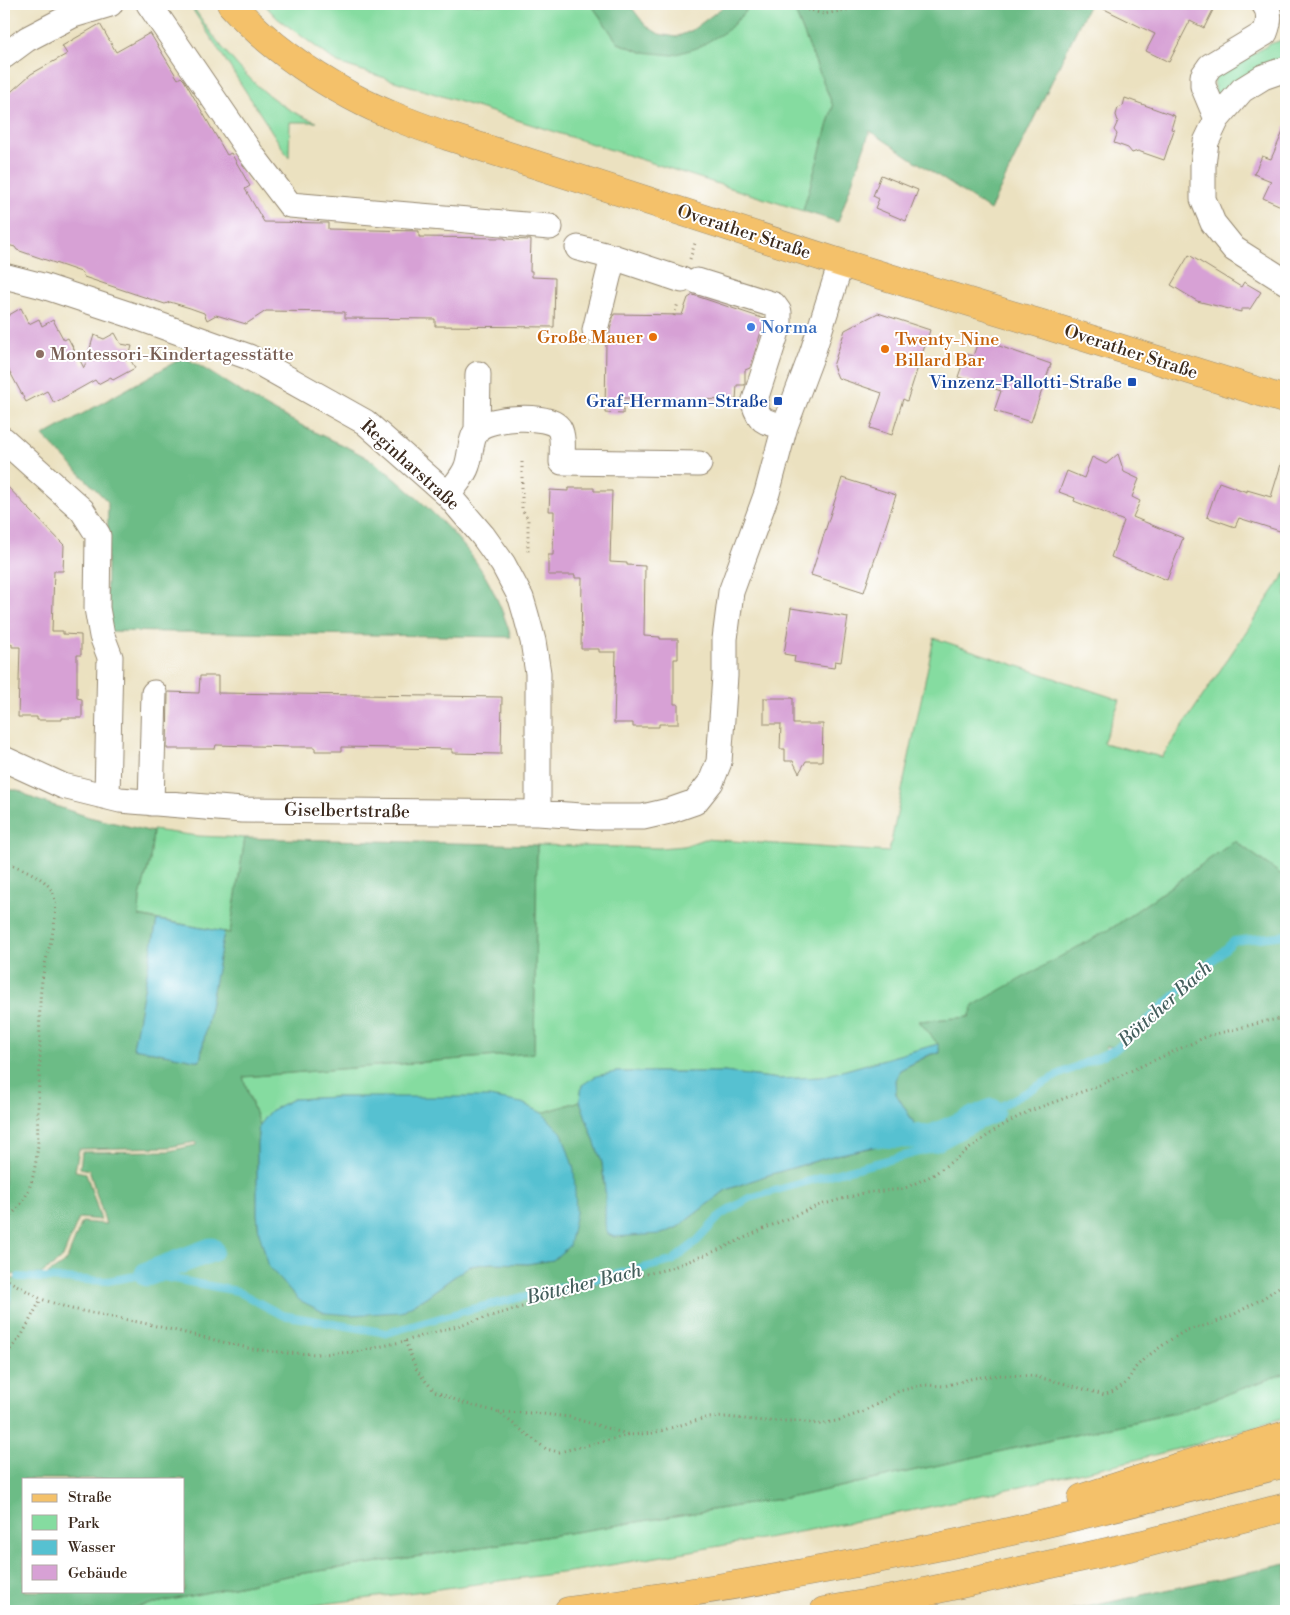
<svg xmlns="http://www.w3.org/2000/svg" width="1290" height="1615" font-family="'Libre Bodoni',serif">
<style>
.green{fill:#85dca0;stroke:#60835f}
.forest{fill:#6cbc86;stroke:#547352;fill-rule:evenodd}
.water{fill:#56c1d1;stroke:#487678}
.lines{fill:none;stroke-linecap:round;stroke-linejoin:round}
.stream{stroke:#56c1d1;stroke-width:8}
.canal{stroke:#56c1d1;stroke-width:25}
.building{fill:#d7a1d5}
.minor-casing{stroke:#93866f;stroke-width:27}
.major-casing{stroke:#93866f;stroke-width:29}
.highway-casing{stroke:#93866f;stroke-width:29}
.path{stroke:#93866f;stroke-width:3;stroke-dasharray:1 4;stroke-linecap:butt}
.minor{stroke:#fff;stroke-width:25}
.major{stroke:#f4c16a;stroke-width:28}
.highway{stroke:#f4c16a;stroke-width:28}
.shop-dot{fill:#3f7fe0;stroke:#fff;stroke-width:2}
.food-dot{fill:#e8710a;stroke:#fff;stroke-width:2}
.education-dot{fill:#8d6e63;stroke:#fff;stroke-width:2}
.transit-dot{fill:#1a4fb4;stroke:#fff;stroke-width:2}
.labels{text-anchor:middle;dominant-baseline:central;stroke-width:4;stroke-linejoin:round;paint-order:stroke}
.street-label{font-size:18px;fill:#3b2a1e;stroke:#fff}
.shop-label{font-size:18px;fill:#366cbe;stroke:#fff;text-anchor:start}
.food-label{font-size:18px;fill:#c56008;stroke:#fff;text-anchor:end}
.education-label{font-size:18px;fill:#785e54;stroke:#fff;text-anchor:start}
.transit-label{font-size:18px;fill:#164399;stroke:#fff;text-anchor:end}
.water-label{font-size:19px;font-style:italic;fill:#445f5d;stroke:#fff}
</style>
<rect width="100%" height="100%" fill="#fff"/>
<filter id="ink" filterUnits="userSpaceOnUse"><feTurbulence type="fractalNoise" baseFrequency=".02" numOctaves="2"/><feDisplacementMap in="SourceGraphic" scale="10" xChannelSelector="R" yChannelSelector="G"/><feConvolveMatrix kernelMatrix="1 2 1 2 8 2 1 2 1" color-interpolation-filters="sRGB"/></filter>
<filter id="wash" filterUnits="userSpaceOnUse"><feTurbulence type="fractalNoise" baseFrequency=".0096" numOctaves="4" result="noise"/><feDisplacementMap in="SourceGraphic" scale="20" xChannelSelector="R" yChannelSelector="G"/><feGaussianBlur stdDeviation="1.12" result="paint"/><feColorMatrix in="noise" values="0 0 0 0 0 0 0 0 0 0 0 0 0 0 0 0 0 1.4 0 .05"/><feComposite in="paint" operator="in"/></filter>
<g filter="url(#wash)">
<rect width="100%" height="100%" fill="#ebe1c0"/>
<path class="green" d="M189,4h2c30,45 72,101 126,118h-27l-1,36z
M264,4h327l27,39 24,9 87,-23 23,-25h40l41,102 -30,105 -465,-148 -61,-45z
M1286,39v20l-70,43 -2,-25 56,-33z
M1286,572v306l-51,-37 -120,85 -146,91 -50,4 19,23 -117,33 -42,2 -55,-7h-108l-34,13 -2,16 -38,12 -20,-10 -112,-5 -73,-1 -44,2 -23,12 -11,14 -16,-48 291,-24 3,-208 122,3 25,-2 20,-7 185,13 45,-214 186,62 -17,43 59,14z
M153,830l45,6 47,2 -15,95 -91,-17 1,-19 10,-37z
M1286,1373v44l-90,27 -61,16 -215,49 -137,26 -207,36 -306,40h-153l175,-36 183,-27 324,-52 375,-83z"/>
<path class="forest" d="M591,4h38l16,21 14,9 17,3 15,-6 36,-27h25l-23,25 -6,4 -26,15 -24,7 -31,-3 -24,-9z
M792,4h297l-99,206 -120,-79 -32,91 -35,-11 30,-105z
M184,357c20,11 39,24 59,36 18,11 37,21 56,31 21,12 44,20 65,32 19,11 36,27 53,42 48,44 75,76 94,139l-405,-6 2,-129 -65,-66z
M4,790h14l16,9 55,18 64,15 -3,28 -10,37 -1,19 18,4 -24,128 67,13 24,-129 6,1 15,-95 292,7 -3,208 -291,24 16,48 -2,19v70l2,19 142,79 25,-15 43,-31 23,-3 35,1 26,-4 16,-14 -7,-113 -20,-20 38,-12 22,62 3,29 57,42 16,-7 48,-37 39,-14 71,-21 70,-15 4,-4 4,-13 -18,-29 -1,-14 5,-10 32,-16 8,-1 -2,-9 -19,-23 50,-4 5,-12 141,-79 120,-85 51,37v55l-56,8 -115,106 -9,-1v4l11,2 117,-108 52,-7v436l-112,40 -375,83 -324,52 -183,27 -175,36h-113v-298l7,-10 -2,-24 33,-1 24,-16 16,-40 24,2 -17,-54 -9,-2 2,-16 87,-1 27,-6v-3l-27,5 -90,2 -4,22 11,2 15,47 -22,-2 -17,41 -21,15 -36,1 2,27 -3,5zM24,1479h160v112h-160z
M1286,1564v47h-217z"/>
<path class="water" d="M157,920l67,12 -24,129 -67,-13z
M938,1044l2,9 -9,1 -31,16 -5,10 1,14 18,29 -4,13 -4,4 -70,15 -71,21 -39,14 -48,37 -16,7 -48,3 -6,-3 -3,-9v-33l-3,-29 -22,-62 2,-16 14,-9 20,-4h108l55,7 42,-2z
M337,1097h152l33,6 20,10 20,20 12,36 2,44 -7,33 -16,14 -26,4 -35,-1 -23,3 -43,31 -25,15 -50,3 -26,-2 -26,-13 -30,-33 -10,-34 -2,-19v-70l2,-19 11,-14 23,-12z"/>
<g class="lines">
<path class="stream" d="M19,1277l89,4 39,-7 90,17 45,24 105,18 81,-23 204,-49 23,-18 26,-28 28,-17 92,-26 98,-25 31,-17 22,-19 68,-37 56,-25 118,-108 52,-6
M4,1316l5,-29"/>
<path class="canal" d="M877,1135l55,2 60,-26
M147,1274l64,-24"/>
</g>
<g id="blocks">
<path class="building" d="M1094,4h122l-12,24 -14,-7 -21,41 -23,-11 9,-17z
M100,24l16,28 34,-19 28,46 3,-2 3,3 43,75 4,-2 19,33 -5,3 19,33 64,1v6l91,2v6l86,1v1l26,1 -1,31h2v6l23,1 -1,49 -119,-1v-7l-90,-1v-6l-79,-1 -20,13 -30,-9 -9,5 -3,-7 -14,-5 -20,-6 -5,2 -81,-27 -3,-5 -64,-22 -2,-3 -11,-3v-146l27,-24 36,-20 -5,-8z
M1125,98l50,18 -4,13 3,1 -10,30 -26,-9 -6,2 -4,-5 -14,-5 3,-9 -3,-4 4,-9 -2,-6 2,-7 5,-2z
M1286,125v69l-5,12 -18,-8 8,-17 -17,-7 8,-18 9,3z
M881,175l37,15 -12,31 -31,-13 4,-9 -6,-3z
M1189,255l52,32 3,-5 17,10 -11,17h-9v3l-44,-11 -26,-16z
M693,295l72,24 -15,49 -5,2v15h-8l-1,15 -112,-2 -1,16 -18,-1 1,-72h4v-11l4,-16 68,1 6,-17z
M21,308l8,16 10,-5 3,7 11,-6 11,20 4,-2 16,30 10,-33 10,4 11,-6 6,11 11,2 -3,11 6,11 -22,12 -2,-3 -13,7 -3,-4 -41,23 -7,-12 -21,11 -22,-41v-43z
M878,313l52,17 -23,71 -4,-2 -11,36 -22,-7 12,-35 -44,-15 -5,-12 12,-36z
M979,339l72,25 -20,58 -37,-11 7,-20 -43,-14 8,-23 7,2z
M1118,454l6,18 15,7 -7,18 8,4 -7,16 50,21 -16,42 -56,-23 13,-36 -50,-20 1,-3 -16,-6 8,-21 17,7 8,-21 14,7z
M1282,461l4,1v71l-47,-15 -4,9 -28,-10 12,-35 28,10v-2l24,7z
M842,478l54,17 -32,97 -53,-17z
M4,483l60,62 -1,26h-9l-2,60h11v3l18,1v20h-4v43l5,1v19h-20v2h-25v-3h-19l2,-70h-8v-3h-8z
M568,488h26v3h18l-2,71 17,1v2l18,1 -1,70 16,1v2h18v20h-4v45h4v20h-19v3h-26v-4h-19l2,-71h-17v-3h-18l1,-71h-7v-3h-27v-20h5l1,-44h-5l1,-21 18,1z
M791,608l57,9 -7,45 -6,-1 -1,7 -40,-6 1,-6 -11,-2z
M200,676h18v17l284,4 -1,57 -49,-1v-4l-110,-2v4h-27v-4h-22l-77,-2 -1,4h-48l1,-57 31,1z
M764,698h29v26h30l-1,37h-16l-7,12 -6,-12h-8v-12h-5l1,-25h-17z"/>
</g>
</g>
<g filter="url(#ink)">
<use href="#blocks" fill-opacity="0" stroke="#93866f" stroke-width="1"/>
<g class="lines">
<g class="minor-casing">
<path id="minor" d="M149,4l103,151 38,50 260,22
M1264,4c7,8 5,19 1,29l-55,33 -7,10v10l14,33 -11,23 -3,23v34l10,24 21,26 52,33
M4,56l23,-17 46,-24 37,-11
M1217,119l25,-29 21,-13 23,-8
M578,248l35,9 69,23
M4,276l39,10 91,30 115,41 116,65 83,73 35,41 20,28 18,34 5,17 7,26 5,32v140
M697,281l77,24 5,7v13l-25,78c6,20 11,19 31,23
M595,330l18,-73
M477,430l1,-56
M4,440l78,70 16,25 -1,73 5,28 8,21 -3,140
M448,495c6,-9 16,-19 19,-29 4,-11 3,-28 11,-37 12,-12 70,-16 81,-1 5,8 3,25 3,34l137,2
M4,759l59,27 57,14 122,10 296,3 58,4h47l26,-6 26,-9 16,-20 8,-20 6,-86v-37l6,-47 36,-99 18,-67 27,-72 29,-91
M151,803l3,-110"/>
</g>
<g class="major-casing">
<path id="major" d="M231,4c33,37 76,68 120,92 31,17 65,29 99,41l391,126 201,61 244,76"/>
</g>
<g class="highway-casing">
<path id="highway" d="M1082,1498l77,-25 127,-38
M568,1611c119,-17 237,-37 354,-61 123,-24 244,-55 364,-87
M824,1611l73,-13 246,-54 143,-37"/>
</g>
<path class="path" d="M783,4l41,10 55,-10
M690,259l5,-16
M674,316l4,-13
M522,462v47l6,10v36
M4,861c15,7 39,14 48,30 10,20 -4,57 -8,78 -6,29 -4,59 -4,88 -1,30 -3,59 -2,88 -4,32 -7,55 -34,76
M4,1278l37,21 31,10 76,15 104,25 36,4 33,1 35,-2 49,-11 186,-54 77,-18 50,-19 52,-24 47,-20 47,-13 39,-4 30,-14 65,-47 29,-16 68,-25 113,-51 59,-15 19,-3
M405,1341l12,30 17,20 29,12 35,9 48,37 13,3 71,-17 23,-2 52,-15 21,-1 37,4h34l23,3 17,-3 28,-10 34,-20 25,-6 20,1 30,-8 27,-3 31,1 27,6 45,13 12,-5 11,-8 8,-14 10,-10 25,-18 17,-10 24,-6 22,-9 32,-18 21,-15
M4,1357l18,-22 19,-36
M499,1412l35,1 35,4 61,18"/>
<use href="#minor" class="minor"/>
<use href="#major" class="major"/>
<use href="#highway" class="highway"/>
</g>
</g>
<circle class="shop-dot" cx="751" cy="327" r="5"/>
<g class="food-dot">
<circle cx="653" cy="337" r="5"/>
<circle cx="885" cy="349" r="5"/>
</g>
<circle class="education-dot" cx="40" cy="354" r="5"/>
<g class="transit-dot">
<rect x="1127" y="377" width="10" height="10" rx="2.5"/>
<rect x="773" y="396" width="10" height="10" rx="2.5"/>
</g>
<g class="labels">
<g class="street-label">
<text transform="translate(744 232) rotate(18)">Overather Straße</text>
<text transform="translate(1131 352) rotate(18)">Overather Straße</text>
<text transform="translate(410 465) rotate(42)">Reginharstraße</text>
<text transform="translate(347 811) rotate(1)">Giselbertstraße</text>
</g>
<g class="shop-label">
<text x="761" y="327">Norma</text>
</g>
<g class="food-label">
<text x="643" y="337">Große Mauer</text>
<text x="895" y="339" text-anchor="start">Twenty-Nine<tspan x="895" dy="21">Billard Bar</tspan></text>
</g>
<g class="education-label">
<text x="50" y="354">Montessori-Kindertagesstätte</text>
</g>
<g class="transit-label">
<text x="1122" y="382">Vinzenz-Pallotti-Straße</text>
<text x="768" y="401">Graf-Hermann-Straße</text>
</g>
<g class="water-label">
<text transform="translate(1165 1004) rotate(-42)">Böttcher Bach</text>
<text transform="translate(584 1284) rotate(-14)">Böttcher Bach</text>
</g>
</g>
<rect width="1290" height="1615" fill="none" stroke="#fff" stroke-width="20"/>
<rect x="22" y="1478" width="162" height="115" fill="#ffffff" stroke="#b1aaa5"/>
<rect x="32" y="1494" width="25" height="8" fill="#f4c16a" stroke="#b1aaa5"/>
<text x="68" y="1502" font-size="15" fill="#3b2a1e">Straße</text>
<rect x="32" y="1515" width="25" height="15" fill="#85dca0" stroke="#b1aaa5"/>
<text x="68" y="1528" font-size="15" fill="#3b2a1e">Park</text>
<rect x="32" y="1540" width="25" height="15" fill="#56c1d1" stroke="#b1aaa5"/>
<text x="68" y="1552" font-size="15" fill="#3b2a1e">Wasser</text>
<rect x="32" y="1565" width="25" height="15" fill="#d7a1d5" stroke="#b1aaa5"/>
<text x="68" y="1578" font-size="15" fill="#3b2a1e">Gebäude</text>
</svg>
